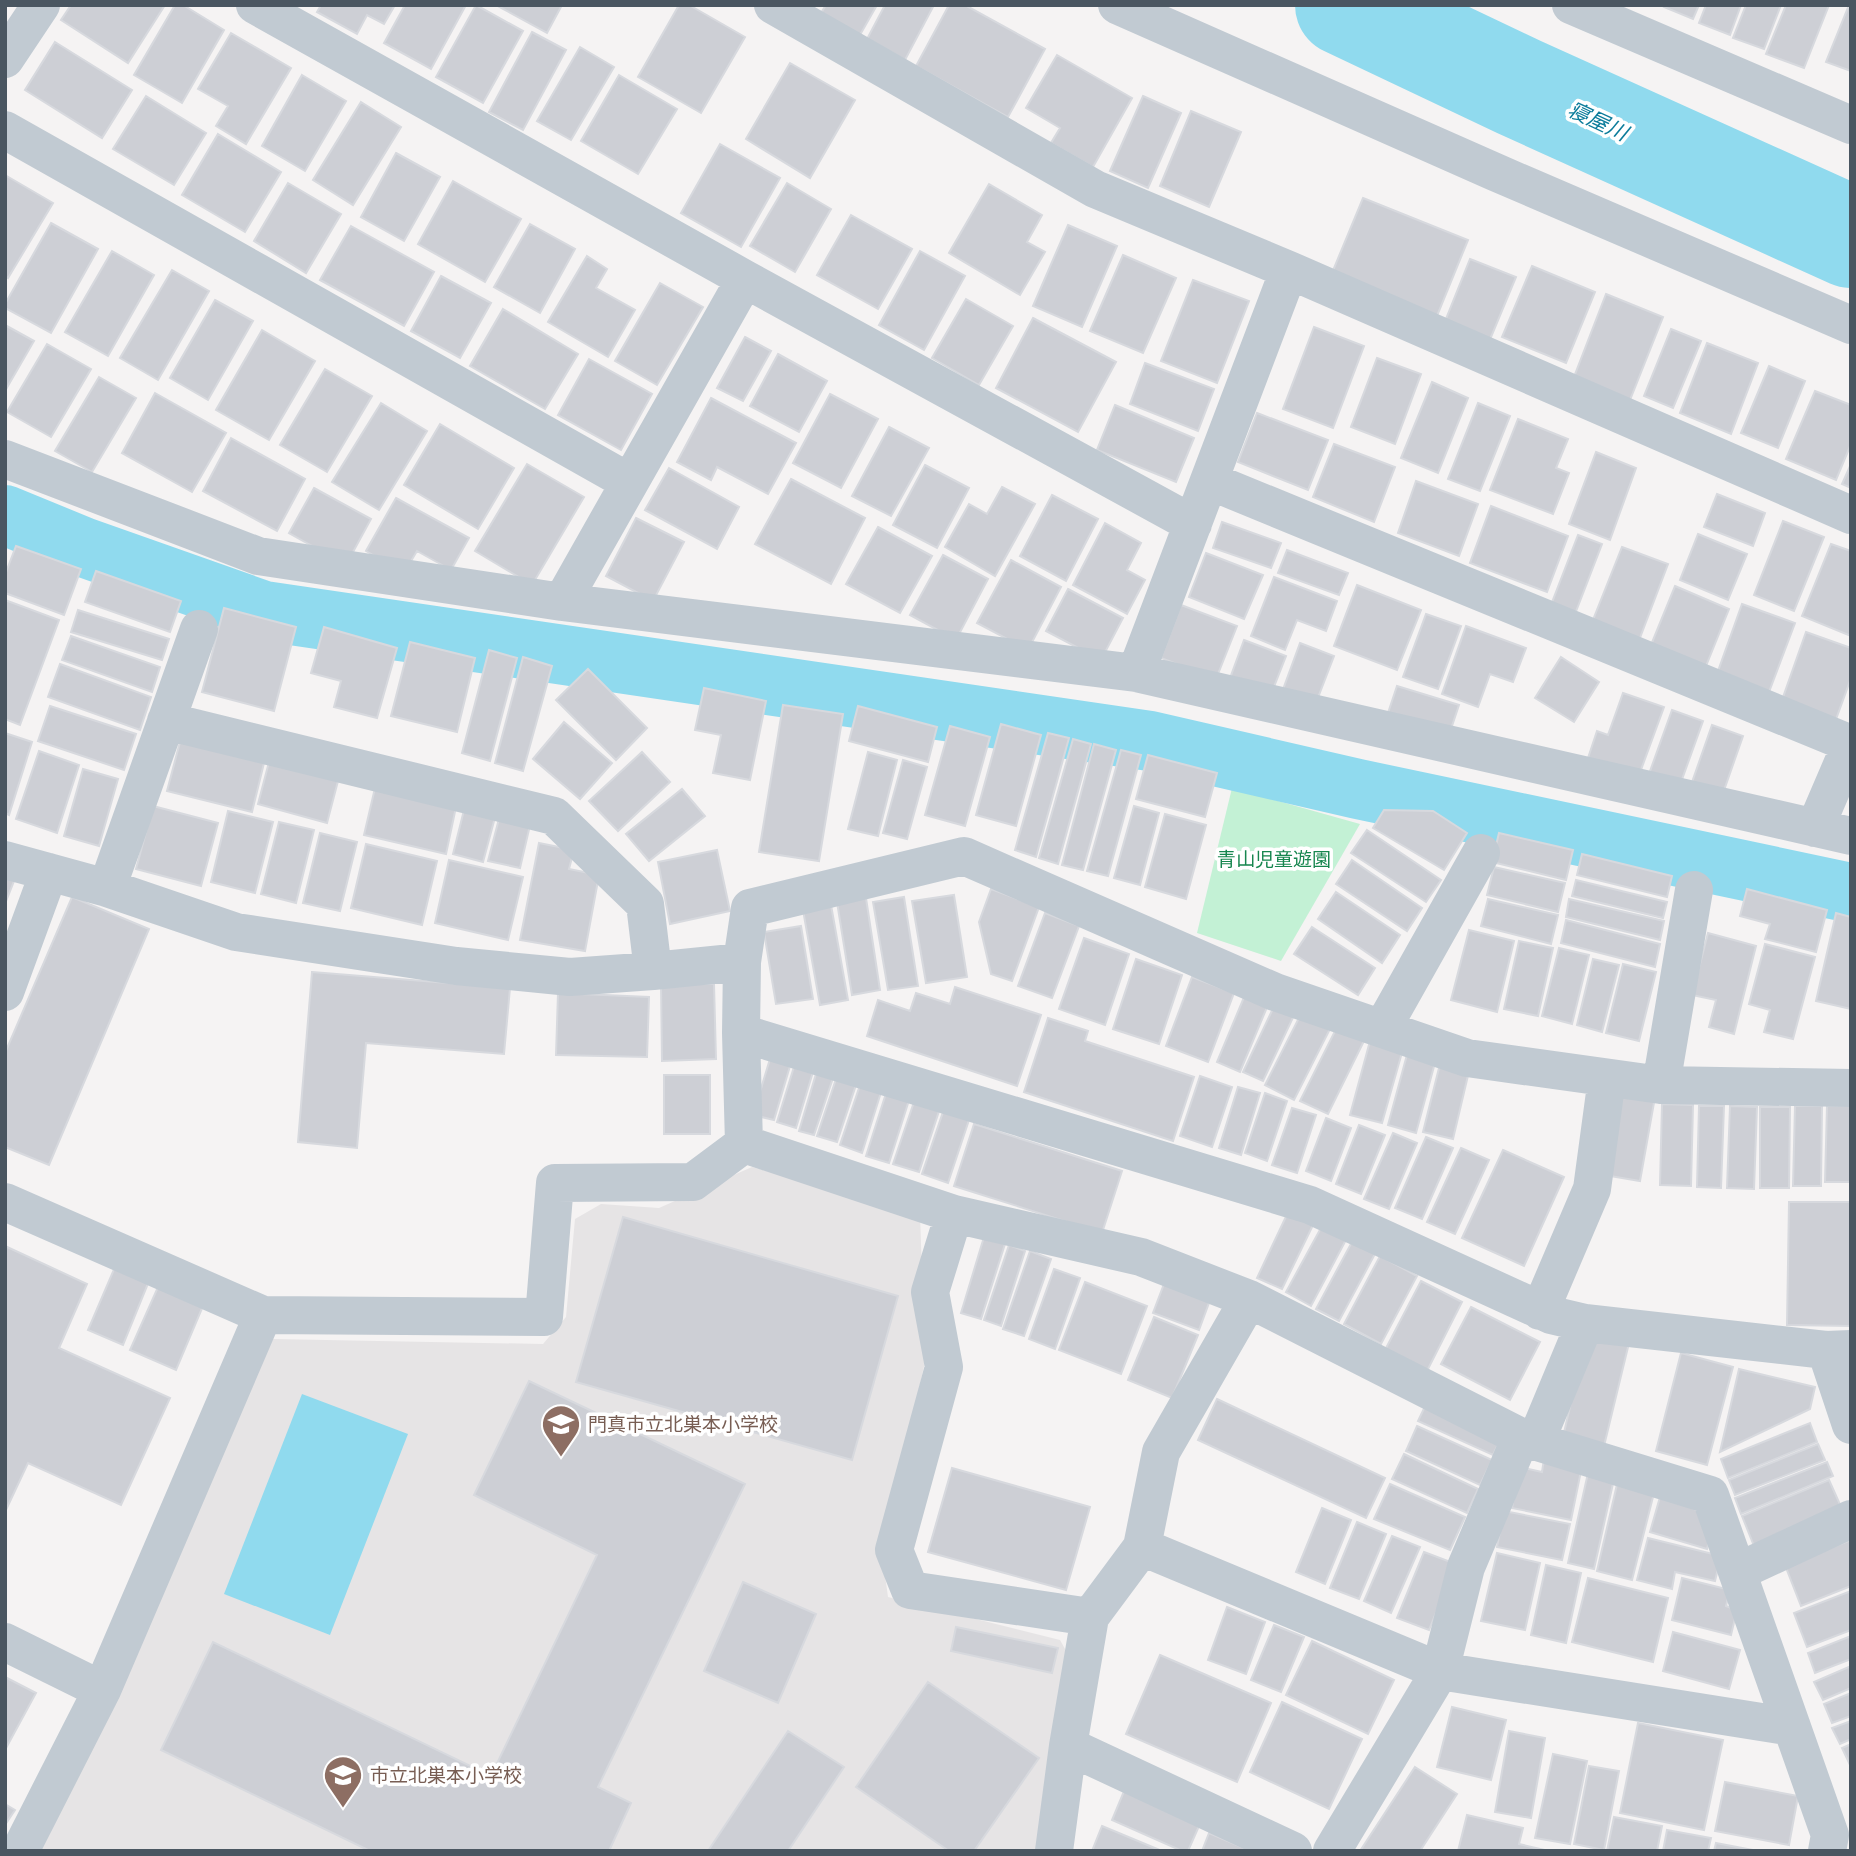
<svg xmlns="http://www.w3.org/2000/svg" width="1856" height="1856" font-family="Raleway,'Noto Sans JP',sans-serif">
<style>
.education{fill:#e6e4e5}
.green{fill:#c3f1d5}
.water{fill:#90daee}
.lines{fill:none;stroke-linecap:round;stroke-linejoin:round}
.canal{stroke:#90daee;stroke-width:60}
.river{stroke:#90daee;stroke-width:102}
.building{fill:#cdcfd5;stroke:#d7d9de;stroke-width:2}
.minor{stroke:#c1cad2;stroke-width:38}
.labels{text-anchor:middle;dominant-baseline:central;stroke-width:7;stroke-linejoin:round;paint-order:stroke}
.park-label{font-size:19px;fill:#17864f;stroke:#fff}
.education-label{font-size:19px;fill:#785e54;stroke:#fff;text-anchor:start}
.water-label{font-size:21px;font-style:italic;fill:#0c7c9b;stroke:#fff}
</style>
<rect width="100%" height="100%" fill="#f5f3f3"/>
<path class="education" d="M752,1167l168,47 5,148 -43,192 6,43 172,43 14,25 -36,186h-1000l235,-512 270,5 23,-27 9,-98 26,-15 58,4z"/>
<path class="green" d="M1232,788l128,36 -79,137 -84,-28z"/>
<path class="water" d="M302,1394l106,40 -78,201 -106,-41z"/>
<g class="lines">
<path class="canal" d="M5,515l78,32 181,64 886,130 208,48 493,104"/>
<path class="river" d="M1346,5l173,82 332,150"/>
</g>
<path class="building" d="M71,5h94l-37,58 -67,-43z
M175,5h8l41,25 -42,73 -48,-28z
M321,5h74l-11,19 -17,-9 -10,19 -40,-22z
M405,5h61l-35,64 -47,-26z
M476,5l47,26 -40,72 -47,-26z
M496,5h66l-15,28z
M679,5h10l56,32 -44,76 -63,-36z
M826,5h51l-17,30 -39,-22z
M885,5h49l-29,55 -38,-21z
M949,5h16l80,44 -37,68 -92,-51z
M1665,5h34l-6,14 -29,-12z
M1706,5h35l-11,30 -31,-12z
M1746,5h35l-17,44 -31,-11z
M1786,5h43l-25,63 -38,-14z
M1849,5h2v66l-25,-9z
M532,32l34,18 -43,80 -34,-18z
M231,33l60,35 -45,76 -30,-18 12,-20 -30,-17z
M55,42l77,48 -30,48 -77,-48z
M580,47l34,20 -43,73 -34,-19z
M1057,55l75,43 -39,69 -42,-24 9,-15 -34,-20z
M790,63l65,37 -45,78 -64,-39z
M302,75l44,26 -41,70 -43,-25z
M619,75l58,34 -39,65 -57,-33z
M146,96l60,37 -32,52 -61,-36z
M1143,96l38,17 -33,75 -38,-17z
M361,102l40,25 -48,78 -40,-25z
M1191,111l50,21 -32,75 -49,-21z
M218,134l63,38 -36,60 -63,-37z
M720,144l60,34 -39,69 -60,-34z
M396,153l44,24 -36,64 -43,-24z
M5,175l48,28 -45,75 -3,-2z
M453,181l68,38 -36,63 -67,-38z
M288,183l53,31 -35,59 -52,-32z
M787,183l44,26 -36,63 -45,-26z
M989,184l53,31 -15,27 18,10 -25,43 -71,-42z
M1363,198l105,42 -31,76 -105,-43z
M851,215l61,34 -34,60 -61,-34z
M51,223l47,26 -47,84 -46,-25v-4z
M530,224l45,25 -35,64 -46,-26z
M1068,225l49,21 -35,81 -49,-21z
M351,226l83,46 -30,54 -84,-46z
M112,251l42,24 -46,81 -43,-24z
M920,251l45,25 -41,74 -45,-25z
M1123,255l53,23 -33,75 -53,-22z
M587,256l20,13 -11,19 39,22 -27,47 -60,-35z
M1470,259l46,18 -27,65 -45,-18z
M1532,266l63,26 -29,71 -64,-26z
M172,270l37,21 -51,89 -38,-22z
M441,276l50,27 -31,55 -49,-27z
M1193,280l56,21 -32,82 -56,-22z
M660,283l43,24 -46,78 -42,-24z
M1606,294l57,23 -33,83 -56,-23z
M966,299l47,27 -34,59 -47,-27z
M215,300l38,21 -45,79 -38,-22z
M503,309l75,45 -33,55 -75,-43z
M1033,318l83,44 -38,70 -82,-44z
M5,325l29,16 -29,50z
M1314,327l50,19 -31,82 -50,-19z
M1671,329l30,12 -28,67 -29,-12z
M262,330l53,31 -46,79 -53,-30z
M745,337l26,14 -28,50 -26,-13z
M1707,343l51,20 -27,71 -51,-21z
M47,344l44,25 -40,68 -44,-25z
M778,354l49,27 -28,51 -49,-26z
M1377,358l44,16 -26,70 -44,-17z
M589,359l63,35 -31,56 -63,-35z
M1145,363l69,26 -16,42 -68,-27z
M1769,366l36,15 -27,67 -37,-15z
M325,369l47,27 -45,76 -47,-27z
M99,377l37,21 -44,74 -37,-21z
M1432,382l36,16 -30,75 -37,-15z
M1815,391l36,14v39l-15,36 -50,-21z
M155,393l71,40 -34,59 -70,-39z
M830,394l48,25 -37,69 -48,-25z
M711,398l85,45 -28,51 -51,-27 -6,13 -34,-18z
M381,403l46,28 -48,79 -47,-28z
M1478,403l32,13 -30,75 -32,-12z
M1115,405l79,33 -18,44 -79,-32z
M1257,413l71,27 -20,50 -70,-28z
M1518,419l50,20 -12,29 13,5 -16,41 -63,-24z
M440,424l74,44 -36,61 -74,-44z
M889,427l40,21 -38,68 -39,-20z
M231,438l74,41 -28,52 -74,-40z
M1334,444l61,23 -21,55 -61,-25z
M1596,452l40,16 -26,72 -41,-16z
M527,464l57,33 -52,88 -57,-34z
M1851,464v24l-9,-4z
M925,465l44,23 -32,60 -44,-23z
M669,468l70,39 -22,42 -72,-39z
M791,479l74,39 -34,66 -76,-40z
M1416,481l62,23 -19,52 -61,-23z
M1002,487l33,17 -40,72 -50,-29 24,-43 18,10z
M314,488l57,31 -25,46 -57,-32z
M1717,494l48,19 -12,33 -49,-19z
M1052,495l46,24 -32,62 -46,-25z
M396,498l73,40 -18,32 -34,-19 -13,22 -38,-22z
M1491,506l77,30 -21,56 -77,-29z
M636,518l48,24 -31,59 -47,-25z
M1783,521l41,16 -30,74 -40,-16z
M1222,522l59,21 -10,25 -58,-20z
M1105,523l36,20 -14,27 18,10 -18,34 -54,-29z
M878,527l54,29 -32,57 -54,-29z
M1698,534l49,20 -19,46 -48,-20z
M1578,535l24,9 -27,70 -24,-9z
M1831,544l20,7v85l-49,-20z
M16,546l65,23 -17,46 -59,-22v-18z
M1622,547l46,17 -30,79 -47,-18z
M1287,550l61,23 -9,22 -61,-22z
M1206,553l57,22 -19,44 -55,-22z
M943,555l45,24 -32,61 -46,-25z
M1011,560l50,27 -33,63 -51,-27z
M96,571l85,30 -11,31 -85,-30z
M1274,577l63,24 -11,30 -29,-11 -12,30 -34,-14z
M1357,585l64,25 -24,60 -63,-24z
M1675,586l54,23 -23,57 -55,-21z
M1068,589l55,29 -22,42 -55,-29z
M5,600l54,20 -39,105 -15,-6z
M1742,604l53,19 -26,69 -52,-18z
M1181,605l56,21 -21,53 -55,-21z
M224,608l72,19 -22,84 -72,-19z
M78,610l91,29 -7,21 -91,-28z
M1426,614l35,12 -23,63 -35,-12z
M1466,626l60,22 -13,34 -23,-8 -12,33 -36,-13z
M324,627l73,21 -20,70 -43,-11 7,-26 -30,-8z
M1806,632l45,16v30l-16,44 -54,-19z
M71,636l89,31 -8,25 -90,-32z
M1244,640l42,16 -16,41 -41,-16z
M410,642l65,16 -18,74 -66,-16z
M1300,643l34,13 -20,52 -33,-13z
M489,650l28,8 -27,103 -28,-8z
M523,657l29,9 -29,105 -28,-8z
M1561,657l38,25 -25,40 -39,-24z
M60,664l91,33 -11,33 -92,-33z
M588,669l59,59 -31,32 -60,-60z
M1397,686l62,19 -12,36 -62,-19z
M704,688l62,13 -16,79 -37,-7 8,-38 -26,-5z
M1623,693l41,14 -26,71 -51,-17 10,-30 11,4z
M783,705l60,9 -24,147 -60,-9z
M50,706l86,28 -12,36 -86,-29z
M858,706l79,21 -9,35 -79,-21z
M1672,710l31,11 -23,64 -31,-11z
M564,722l48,41 -32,36 -47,-40z
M1001,724l40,11 -25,91 -40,-11z
M1712,725l31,11 -22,63 -31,-11z
M950,726l40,11 -25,89 -40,-11z
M5,733l27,9 -23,73 -4,-2z
M1048,733l21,5 -33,119 -21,-7z
M1073,739l18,5 -33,120 -19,-6z
M180,742l84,21 -12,49 -85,-21z
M1094,744l22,6 -33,120 -21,-5z
M1121,750l20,5 -33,121 -21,-5z
M39,751l40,14 -22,68 -41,-14z
M642,752l28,30 -52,49 -29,-30z
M868,752l29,8 -19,76 -30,-7z
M1148,755l69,18 -12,44 -69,-18z
M903,760l24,7 -20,72 -24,-6z
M269,762l69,19 -11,42 -69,-19z
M83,769l35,10 -19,67 -35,-10z
M375,788l81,19 -10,47 -82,-19z
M682,789l23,27 -56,45 -23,-27z
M466,802l31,8 -14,52 -30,-8z
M153,806l65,17 -17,63 -65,-17z
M1134,806l25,7 -19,72 -26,-7z
M1384,810l49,1 34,22 -23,37 -71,-42z
M228,811l45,11 -18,71 -44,-11z
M1165,814l41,11 -20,74 -41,-12z
M500,815l31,6 -11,47 -32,-7z
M279,822l35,8 -18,73 -35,-9z
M1367,830l74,50 -15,22 -75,-49z
M320,833l37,9 -17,69 -37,-8z
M1499,833l74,17 -7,30 -74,-18z
M539,843l35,7 -5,19 30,6 -14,76 -65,-11z
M366,844l71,17 -15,64 -71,-17z
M717,850l13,61 -60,13 -12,-62z
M1582,854l90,22 -5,21 -90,-22z
M449,860l74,17 -15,63 -73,-17z
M1352,860l70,48 -15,23 -71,-47z
M1494,867l71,16 -7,29 -71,-17z
M5,877l9,4 -9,23z
M1576,880l91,22 -4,16 -91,-22z
M991,889l48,18 -27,74 -21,-7 -12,-52z
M1747,889l80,21 -11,42 -51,-13 5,-15 -30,-8z
M1336,892l64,43 -18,28 -64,-44z
M954,895l13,82 -41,6 -14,-82z
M72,897l77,32 -100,236 -44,-18v-94z
M904,897l14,89 -30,4 -15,-88z
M866,898l14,92 -28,5 -15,-93z
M1488,899l70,16 -7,29 -70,-18z
M1569,899l95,22 -4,19 -94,-23z
M831,905l17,95 -28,5 -17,-95z
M1045,913l34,13 -27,72 -34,-12z
M1836,913l15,4v92l-35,-8z
M1566,920l94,24 -5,23 -94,-24z
M801,926l12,73 -37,5 -12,-72z
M1312,927l63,41 -17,27 -64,-41z
M1469,930l45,11 -17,71 -46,-12z
M1708,933l48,13 -22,88 -25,-7 7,-27 -24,-5z
M1084,938l45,16 -24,71 -46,-16z
M1519,941l34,7 -15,68 -34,-7z
M1765,944l50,13 -22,82 -29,-7 6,-22 -21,-6z
M1559,948l30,7 -17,69 -30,-8z
M1136,959l46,16 -23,69 -46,-15z
M1593,959l26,6 -17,67 -25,-7z
M1623,964l33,8 -17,69 -33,-8z
M312,972l198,16 -6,66 -138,-11 -9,105 -59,-6z
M1192,977l42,16 -26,69 -42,-16z
M661,984h53l2,75 -54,2z
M955,987l86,28 -24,71 -150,-50 11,-36 32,11 6,-18 34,11z
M1247,990l23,10 -30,72 -23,-10z
M558,993l91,4 -2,60 -91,-2z
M1277,1000l20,9 -34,72 -20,-9z
M1303,1010l29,15 -38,75 -29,-15z
M1048,1018l40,13 -3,10 109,36 -21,64 -149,-49z
M1337,1027l27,14 -36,73 -28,-13z
M1370,1041l33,8 -21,74 -32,-8z
M773,1049l20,7 -19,64 -21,-5z
M1408,1051l28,8 -20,74 -28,-8z
M797,1057l19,5 -20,66 -19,-6z
M1441,1060l29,7 -17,72 -30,-7z
M818,1067l17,5 -21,63 -15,-4z
M838,1073l20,6 -21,63 -20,-6z
M664,1075h46v59h-46z
M1200,1076l32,11 -20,60 -32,-11z
M862,1079l21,7 -21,67 -22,-8z
M888,1087l23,7 -22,69 -23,-7z
M1238,1087l22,6 -19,62 -22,-7z
M1620,1091l35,6 -15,84 -36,-6z
M1265,1093l22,8 -20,60 -22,-8z
M916,1096l25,9 -22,67 -26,-8z
M1662,1104l31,1 -2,81 -31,-1z
M945,1106l26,8 -23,69 -26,-9z
M1699,1106h25l-3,82 -24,-1z
M1730,1106l27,1 -3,82 -27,-1z
M1795,1106h27l-1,80h-28z
M1827,1106h24v76h-26z
M1760,1107h30l-1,81h-29z
M1292,1108l24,7 -19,58 -25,-8z
M1326,1118l25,10 -20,53 -25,-10z
M974,1124l148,47 -20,62 -148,-47z
M1359,1125l26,10 -24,59 -25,-10z
M1393,1133l24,10 -28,66 -25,-10z
M1426,1137l27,11 -31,71 -27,-11z
M1461,1148l28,12 -34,74 -28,-12z
M1503,1150l61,27 -40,89 -62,-28z
M1789,1202h62v124l-64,-1z
M1290,1208l25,13 -33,68 -25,-11z
M623,1217l275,79 -46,164 -276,-78z
M1322,1226l25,12 -36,68 -25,-14z
M984,1237l21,7 -24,75 -20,-6z
M1353,1240l23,12 -37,69 -23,-12z
M1009,1245l16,6 -24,75 -17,-6z
M5,1246l82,38 -28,64 111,50 -49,107 -93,-42 -23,49z
M1030,1251l21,8 -27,77 -21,-7z
M1380,1256l37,20 -36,68 -37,-20z
M115,1267l34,14 -26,64 -35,-15z
M1054,1269l26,9 -25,71 -26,-10z
M1167,1276l46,16 -14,38 -46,-17z
M1421,1281l41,21 -35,69 -42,-21z
M1085,1282l62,24 -26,68 -62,-24z
M158,1287l45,19 -27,64 -46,-20z
M1471,1307l69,35 -30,58 -69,-36z
M1154,1317l44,18 -26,63 -44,-18z
M1587,1333l42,10 -25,103 -41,-9z
M1681,1353l52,14 -26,98 -51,-14z
M1739,1369l76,18 -5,22 -90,43z
M529,1381l216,103 -147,303 33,16 -22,48h-239l-209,-101 52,-108 278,134 106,-221 -123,-60z
M1429,1398l75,34 -11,23 -75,-34z
M1217,1399l168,79 -19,40 -168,-78z
M1810,1423l7,19 -89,36 -7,-19z
M1417,1426l75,34 -12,25 -74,-34z
M1818,1444l7,16 -90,35 -6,-15z
M1404,1454l74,35 -11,24 -75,-34z
M1544,1459l38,7 -11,54 -59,-12 8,-41 22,5z
M1827,1462l6,14 -92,38 -6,-16z
M952,1468l138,39 -24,83 -138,-38z
M1588,1473l26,6 -20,90 -26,-6z
M1618,1480l37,9 -23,91 -35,-9z
M1829,1480l13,29 -88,37 -12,-30z
M1390,1484l75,33 -15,33 -76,-31z
M1662,1490l52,31 -7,28 -57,-17z
M1322,1508l29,12 -26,64 -29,-12z
M1504,1511l66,13 -8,36 -65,-13z
M1357,1522l29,12 -27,65 -29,-11z
M1392,1536l28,11 -29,66 -27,-12z
M1648,1538l73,18 -6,25 -40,-9 -3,17 -35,-9z
M1851,1540v46l-50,20 -16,-41z
M1424,1552l32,12 -27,66 -32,-12z
M1497,1553l43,10 -15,67 -44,-9z
M1546,1565l35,8 -15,70 -35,-8z
M1588,1578l80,20 -15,64 -81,-20z
M1682,1578l48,12 -4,16 11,4 -6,25 -59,-15z
M743,1582l73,32 -38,89 -74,-32z
M1851,1591v39l-44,17 -13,-34z
M1227,1607l38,15 -19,52 -38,-14z
M1274,1625l30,12 -23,55 -30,-12z
M956,1627l102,21 -6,25 -101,-22z
M1673,1632l67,18 -11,39 -66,-18z
M1851,1636v23l-36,14 -7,-20z
M1312,1641l82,39 -26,54 -82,-39z
M1160,1655l111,48 -34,79 -111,-48z
M1851,1666v22l-28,12 -9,-18z
M5,1677l31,16 -31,57z
M928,1682l111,76 -65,93h-25l-93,-64z
M1851,1693v23l-19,7 -8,-19z
M1282,1702l80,37 -33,70 -79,-37z
M1452,1707l54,13 -15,60 -54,-13z
M1851,1721v18l-11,5 -8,-16z
M1638,1723l85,17 -19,90 -84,-17z
M788,1731l56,36 -56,84h-80z
M1509,1731l36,7 -14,80 -36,-6z
M1851,1744v23l-9,-19z
M1553,1754l34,7 -17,83 -35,-6z
M1589,1766l30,5 -15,79 -30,-6z
M1415,1767l42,27 -37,57h-60z
M1725,1782l73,14 -9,49 -74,-14z
M1127,1784l76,33 -15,34h-6l-70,-31z
M5,1804l10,6 -10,15z
M1467,1815l56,13 -4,16 30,7h-91z
M1614,1817l48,9 -5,25h-50z
M1102,1826l60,25h-70z
M1667,1830l44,8 -3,13h-45z
M1209,1833l42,18h-49z
M1716,1843l42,8h-44z"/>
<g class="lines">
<path class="minor" d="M255,5l490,274 448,245
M773,5l322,184 194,81 562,245
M1117,5l378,167 356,153
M1571,5l280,120
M5,59l36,-54
M5,130l624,352
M5,459l253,97 304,46 574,71 715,163
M1210,481l641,263
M562,602l183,-323
M1136,673l153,-403
M166,721l388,95 91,88 8,67
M1815,828l36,-84
M5,860l102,28 129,44 220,34 114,11 83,-6 89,-9
M107,888l92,-259
M5,992l44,-120
M1382,1029l99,-176
M741,1033l569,172 241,110 34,8 241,27 25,-1
M1661,1085l33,-195
M744,1144l210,70 -24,78 14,75 -50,183 16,40 180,27
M5,1202l258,113
M954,1214l187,43 108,42 272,138
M1540,1311l52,-122 15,-111
M1826,1350l25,75
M1536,1441l49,-118
M1142,1547l298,124 352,56
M1737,1572l114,-53
M5,1642l97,48
M1068,1746l225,105
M20,1851l82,-161 161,-375 281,2 11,-134 138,-1 51,-38 -3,-111 1,-71 8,-54 214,-52 311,136 192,66 194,27 190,3
M1054,1851l14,-105 22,-129 52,-70 19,-95 88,-153
M1332,1851l108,-180 26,-104 55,-130 189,58 120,340 -3,16"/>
</g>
<defs>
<g id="school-pin" transform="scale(2.0125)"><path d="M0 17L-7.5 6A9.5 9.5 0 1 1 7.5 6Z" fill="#8d6e63" stroke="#fff"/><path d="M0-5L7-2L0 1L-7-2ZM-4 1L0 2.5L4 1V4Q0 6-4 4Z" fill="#fff"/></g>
</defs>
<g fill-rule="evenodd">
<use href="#school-pin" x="561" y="1424"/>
<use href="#school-pin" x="343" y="1775"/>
</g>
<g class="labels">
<g class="park-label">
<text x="1274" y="859">青山児童遊園</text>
</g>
<g class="education-label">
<text x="588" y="1424">門真市立北巣本小学校</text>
<text x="370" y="1775">市立北巣本小学校</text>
</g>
<g class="water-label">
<text transform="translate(1598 121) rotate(25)">寝屋川</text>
</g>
</g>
<rect width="1856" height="1856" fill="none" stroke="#4a5661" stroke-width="14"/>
</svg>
